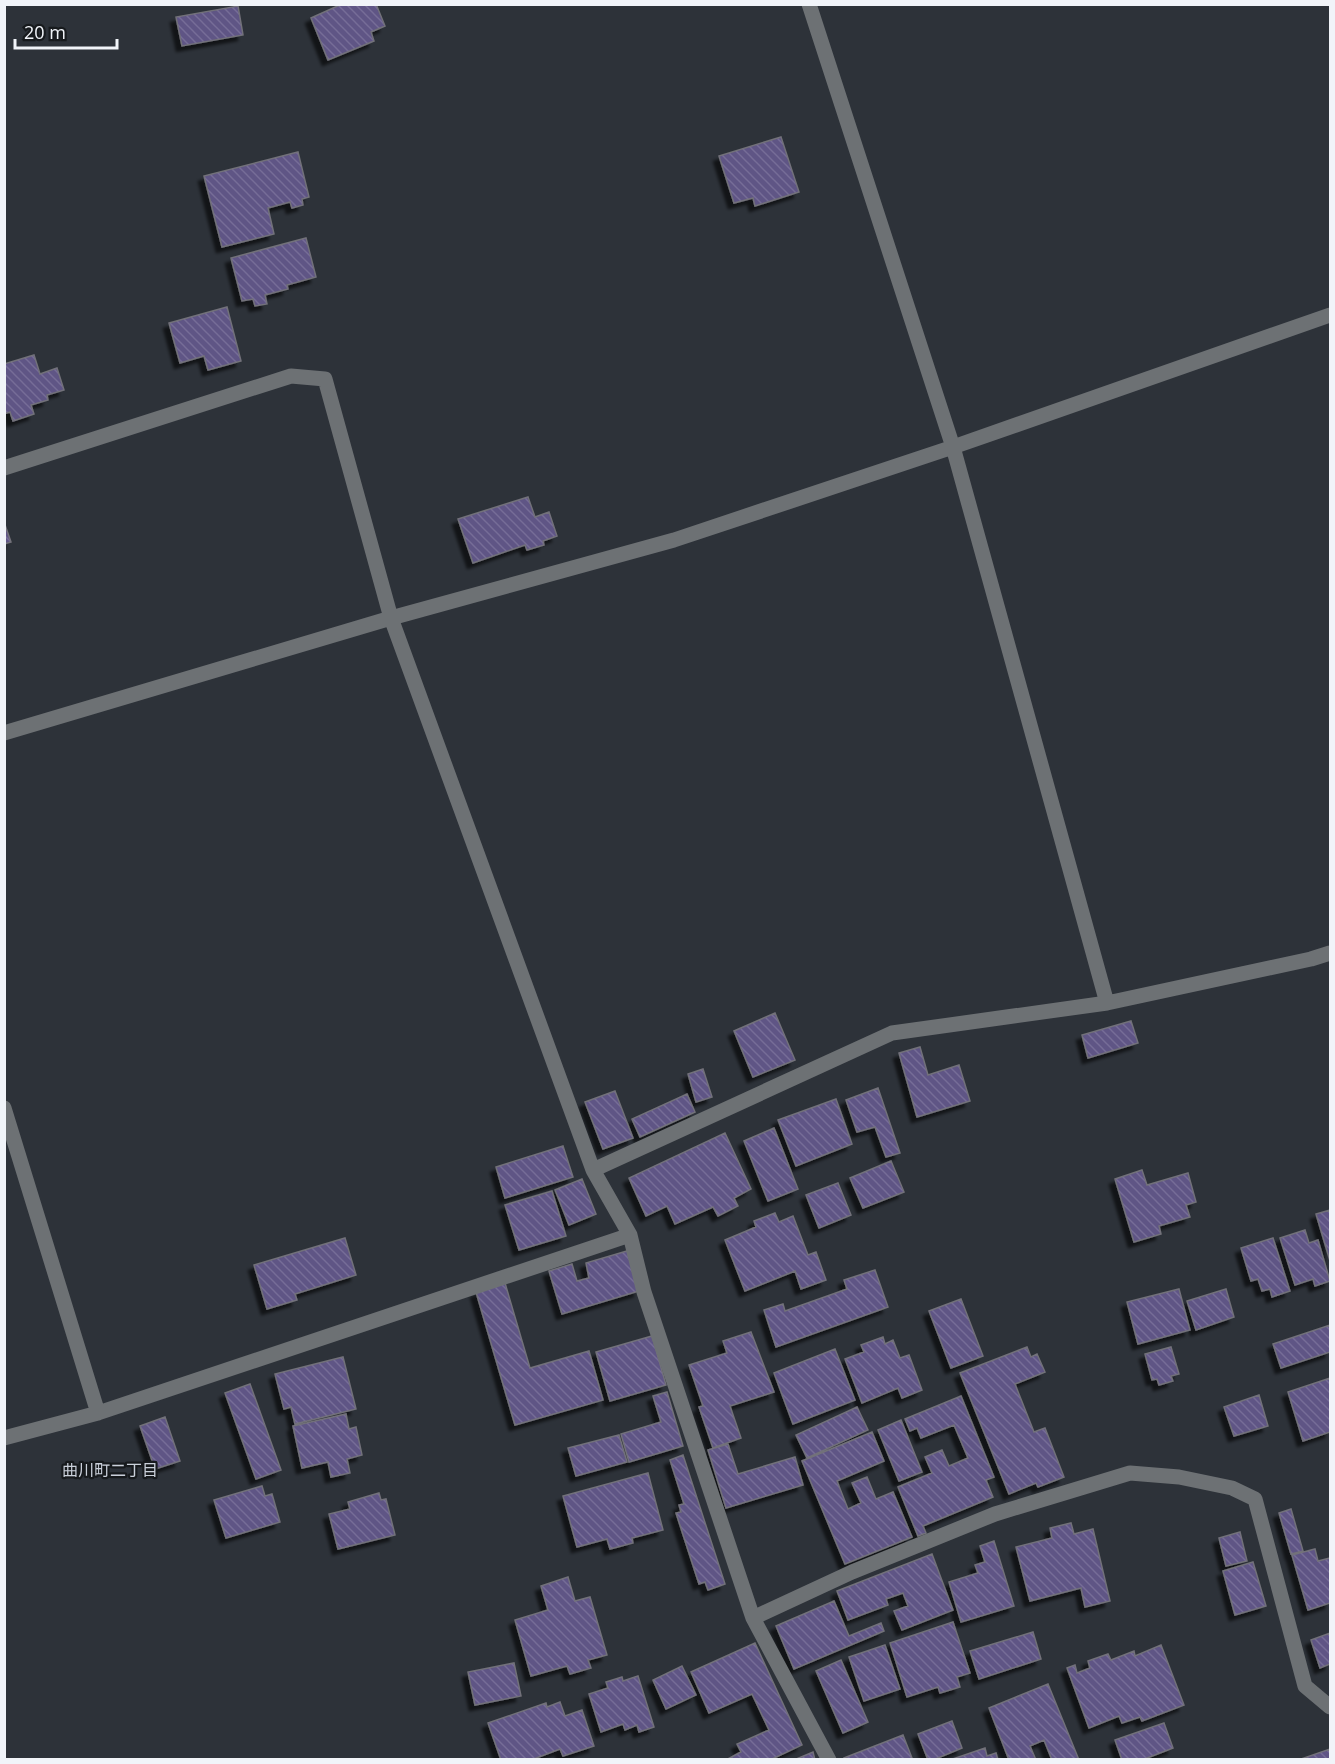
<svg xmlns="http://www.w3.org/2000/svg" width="1335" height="1764" font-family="'Open Sans','Noto Sans JP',sans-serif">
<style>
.building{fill:url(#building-back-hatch);stroke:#72717a;stroke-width:1.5;filter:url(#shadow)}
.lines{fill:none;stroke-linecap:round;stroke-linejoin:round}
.minor{stroke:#6d7174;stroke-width:15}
.labels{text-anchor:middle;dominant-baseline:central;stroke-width:4.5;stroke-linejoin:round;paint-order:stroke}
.neighbourhood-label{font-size:16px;fill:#cad0da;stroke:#171a1d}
</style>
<defs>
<pattern id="building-back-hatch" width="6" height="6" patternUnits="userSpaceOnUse" patternTransform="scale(1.5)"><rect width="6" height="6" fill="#5e5485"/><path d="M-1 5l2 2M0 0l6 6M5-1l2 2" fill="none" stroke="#766d97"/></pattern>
<filter id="shadow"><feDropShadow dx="-5.5" dy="5.5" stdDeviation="1.5" flood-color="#0009"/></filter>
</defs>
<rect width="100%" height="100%" fill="#2d3239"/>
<path class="building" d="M342,4h34l9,22 -14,6 3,9 -46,19 -17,-42z
M238,6l5,29 -61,11 -6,-29z
M781,137l18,55 -44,14 -2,-8 -19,5 -15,-47z
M298,152l11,45 -7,2 1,6 -11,3 -2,-6 -22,6 6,26 -52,13 -18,-71z
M306,238l10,39 -29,8 1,4 -23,6 2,9 -12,2 -2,-7 -11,2 -11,-43z
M227,307l14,54 -33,9 -4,-14 -24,7 -11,-40z
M34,355l6,19 17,-6 7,22 -17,5 1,5 -17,5 3,9 -21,7 -3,-9 -6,2v-50z
M528,497l7,20 14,-5 8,24 -14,5 1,4 -17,5 -2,-5 -52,18 -15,-44z
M4,522l7,20 -7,2z
M775,1013l20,47 -42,17 -19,-46z
M1131,1021l7,22 -50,15 -6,-23z
M920,1047l8,28 31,-10 11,36 -53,16 -18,-64z
M703,1069l9,28 -16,5 -8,-28z
M878,1088l22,65 -14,4 -11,-30 -18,5 -11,-32z
M615,1091l18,47 -30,11 -18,-47z
M687,1094l8,18 -55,25 -8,-18z
M836,1099l16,45 -56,22 -18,-46z
M774,1128l24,61 -30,12 -24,-60z
M725,1133l26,56 -17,9 4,8 -20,10 -5,-9 -38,17 -8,-18 -21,10 -17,-38z
M563,1146l10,31 -68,21 -9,-31z
M891,1161l13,31 -41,16 -13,-30z
M1142,1170l5,15 41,-12 8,29 -10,3 4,12 -31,9 2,8 -27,8 -19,-63z
M582,1179l14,35 -27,11 -14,-35z
M838,1183l13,32 -32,13 -13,-33z
M552,1191l14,45 -47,14 -14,-45z
M1330,1210v51l-14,-47z
M775,1213l4,9 14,-6 15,39 8,-3 10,28 -25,9 -6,-18 -50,20 -20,-51 31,-13 -2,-6z
M1305,1230l4,13 9,-3 12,41 -15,5 -2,-7 -18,6 -15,-47z
M345,1238l11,37 -61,19 2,6 -30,9 -13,-44z
M1273,1238l17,53 -18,6 -2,-8 -8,2 -4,-12 -7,2 -10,-33z
M627,1251l12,40 -77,23 -13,-43 23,-7 5,17 12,-3 -3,-15z
M875,1270l13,37 -112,40 -12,-37 19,-6 2,7 62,-22 -3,-9z
M505,1283l25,85 59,-17 14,49 -88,25 -39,-133z
M1179,1289l11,41 -52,14 -11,-42z
M1226,1289l8,28 -38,13 -9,-29z
M961,1299l22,57 -32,12 -22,-57z
M1330,1325v27l-49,16 -8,-24z
M751,1332l23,60 -44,14 11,32 -28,10 -14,-41 4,-1 -14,-41 38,-12 -4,-12z
M652,1336l14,49 -56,16 -14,-49z
M883,1337l2,7 8,-4 7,18 9,-3 13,35 -20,8 -4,-10 -36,15 -17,-44 19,-7 -3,-7z
M1027,1347l4,10 6,-3 8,18 -30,12 19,48 11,-4 19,49 -26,10 -2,-4 -27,11 -49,-121z
M1171,1347l8,27 -8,2 2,5 -14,4 -2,-6 -5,1 -7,-26z
M835,1349l20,51 -62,24 -19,-51z
M343,1357l13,52 -61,15 -4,-17 -7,2 -9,-35z
M1330,1378v54l-27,9 -15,-49z
M250,1384l31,86 -25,9 -31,-86z
M667,1392l16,54 -54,16 -8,-28 40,-12 -8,-26z
M1259,1395l9,31 -34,10 -10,-29z
M961,1396l33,81 -8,3 7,17 -70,29 3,7 -8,3 -20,-49 34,-14 -7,-16 17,-7 7,16 19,-8 -14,-33 -33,13 -4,-10 -7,3 -5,-12z
M857,1407l11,23 -61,28 -11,-23z
M346,1414l3,15 7,-2 6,28 -15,4 3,14 -19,4 -3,-15 -26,6 -9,-42z
M165,1417l15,44 -25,8 -15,-43z
M901,1420l21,52 -23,9 -21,-51z
M872,1432l12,29 -47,20 11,28 13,-6 -9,-20 15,-6 9,22 17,-7 19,45 -67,27 -43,-103z
M619,1435l8,27 -51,14 -8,-28z
M728,1444l10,30 57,-17 8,28 -77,23 -18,-58z
M683,1455l42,129 -17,6 -3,-8 -6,2 -23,-71 5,-1 -2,-7 5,-1 -14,-44z
M648,1473l15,57 -31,8 1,5 -23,6 -3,-10 -30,8 -14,-51z
M262,1486l3,10 7,-2 8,28 -54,16 -12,-38z
M379,1493l2,7 5,-1 9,36 -57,14 -9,-35 21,-5 -2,-7z
M1291,1509l12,42 -12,3 -12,-41z
M1071,1523l3,11 19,-5 17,72 -25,6 -4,-19 -51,13 -14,-54 36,-9 -2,-10z
M1240,1532l7,29 -21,5 -7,-28z
M994,1541l20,65 -53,16 -12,-40 29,-9 -3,-8 10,-3 -5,-16z
M1315,1549l3,12 12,-3v45l-22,7 -16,-55z
M932,1554l21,56 -51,20 -8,-19 14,-5 -5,-13 -17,6 2,6 -40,15 -11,-29z
M1253,1562l13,44 -31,9 -12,-44z
M568,1577l7,24 15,-4 17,58 -19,5 3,8 -21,6 -3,-8 -36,10 -16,-56 33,-10 -7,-24z
M834,1601l15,35 32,-13 3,8 -90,38 -18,-43z
M953,1622l17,51 -13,4 3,10 -20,6 -2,-6 -31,10 -17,-54z
M1033,1632l8,27 -62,20 -9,-28z
M1330,1633v31l-10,4 -9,-28z
M755,1643l47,102 -32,15h-44l15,-8 -4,-8 32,-14 -17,-36 -43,19 -18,-41z
M885,1645l15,44 -36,12 -15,-44z
M1161,1645l23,60 -42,16 -2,-4 -18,6 -3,-7 -30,12 -22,-60 8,-3 2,8 13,-5 -2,-7 20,-7 3,6 23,-9 1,5z
M841,1660l27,62 -25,11 -27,-62z
M514,1663l7,33 -46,9 -7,-33z
M682,1666l14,29 -30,14 -13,-29z
M638,1676l16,51 -15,5 -2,-7 -12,5 -2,-6 -22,8 -12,-38 19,-6 -2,-6 16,-5 1,4z
M1048,1684l31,76h-27l-8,-20 -14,6 6,14h-27l-20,-52z
M560,1702l5,14 17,-6 12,36 -31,10 -3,-7 -29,11h-30l-13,-37 58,-20 1,4z
M952,1721l10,27 -29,12h-5l-10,-26z
M1164,1723l9,25 -31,12h-20l-7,-20z
M903,1735l9,23 -5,2h-62l-1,-2z
M985,1748l2,8 9,-3 2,7h-48z
M1330,1749v11h-29v-1z
M813,1752l2,8h-21z"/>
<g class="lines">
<path class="minor" d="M809,4l144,443 154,556
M4,468l287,-92 34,3 66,239 202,552 37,65 14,57 109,326 76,142
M4,733l387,-115 283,-78 279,-93 377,-132
M4,1108l94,305
M593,1170l299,-137 215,-30 204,-44 19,-6
M4,1438l94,-25 532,-178
M753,1618l99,-46 143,-58 135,-41 49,4 53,11 23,11 50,187 25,21"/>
</g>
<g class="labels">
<g class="neighbourhood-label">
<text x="110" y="1470">曲川町二丁目</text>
</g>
</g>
<rect width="1335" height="1764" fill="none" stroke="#f1f4f9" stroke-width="12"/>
<path d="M15 39v9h102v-9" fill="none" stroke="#f1f4f9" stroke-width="3"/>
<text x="24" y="39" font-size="18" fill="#f1f4f9" stroke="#171a1d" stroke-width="4.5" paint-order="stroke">20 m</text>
</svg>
